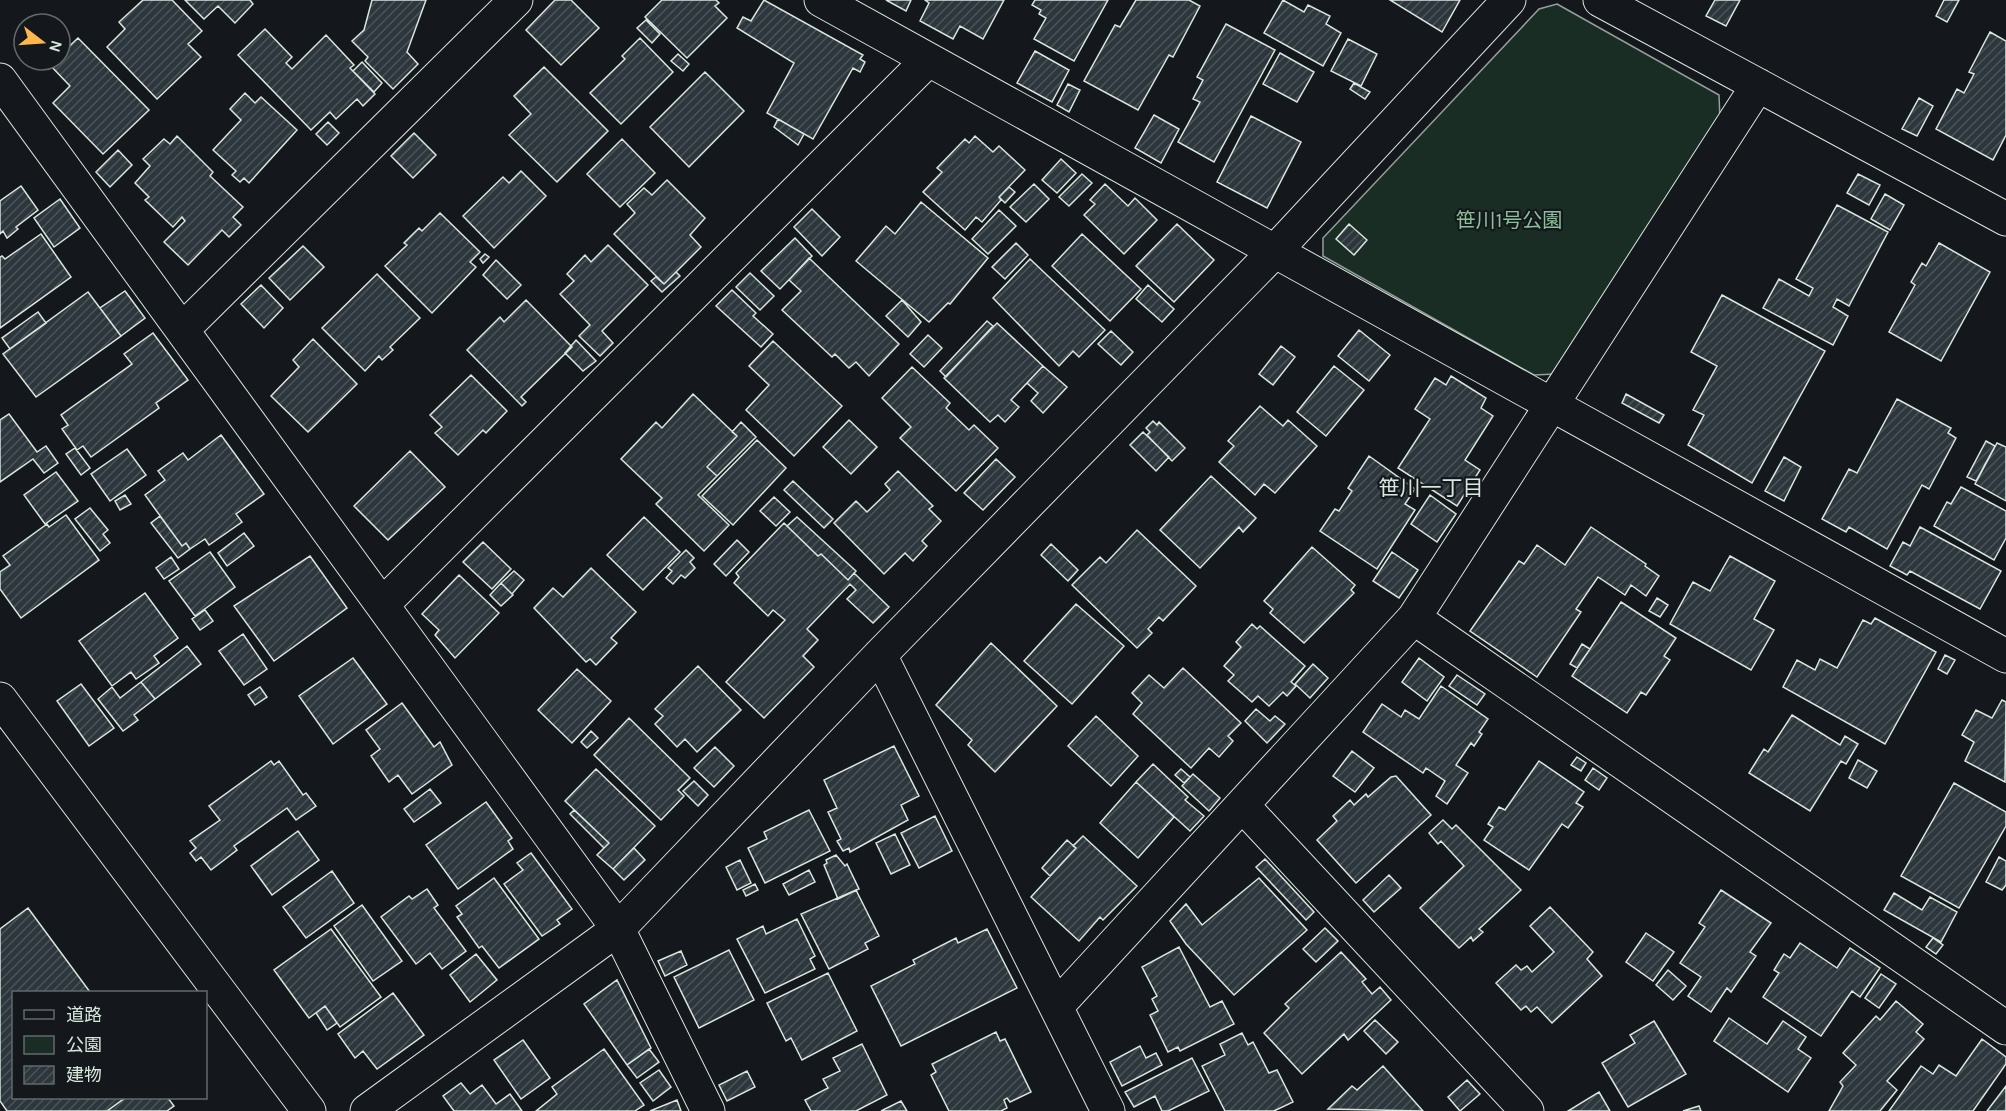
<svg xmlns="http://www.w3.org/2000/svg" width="2006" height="1111" font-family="Karla,'Noto Sans JP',sans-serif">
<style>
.green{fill:#1a2d24;stroke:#939e99;stroke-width:1.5}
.building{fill:url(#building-hatch);stroke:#d8e6dc;stroke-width:1.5}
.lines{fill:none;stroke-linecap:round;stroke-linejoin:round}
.street-casing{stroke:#d8e6dc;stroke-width:35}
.secondary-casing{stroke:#d8e6dc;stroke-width:35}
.street{stroke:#14181c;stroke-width:33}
.secondary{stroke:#14181c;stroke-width:33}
.labels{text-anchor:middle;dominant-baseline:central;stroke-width:4.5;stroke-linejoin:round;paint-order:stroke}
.park-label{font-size:20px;fill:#8ac095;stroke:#14181c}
.neighbourhood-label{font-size:21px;fill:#d8e6dc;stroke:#14181c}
</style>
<defs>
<pattern id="building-hatch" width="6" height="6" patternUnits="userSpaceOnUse" patternTransform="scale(1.5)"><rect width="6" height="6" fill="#2c363c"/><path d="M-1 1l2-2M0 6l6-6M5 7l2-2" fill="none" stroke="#4a5358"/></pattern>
</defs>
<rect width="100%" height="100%" fill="#14181c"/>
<path class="green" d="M1557,4l162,91 1,25 -165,254 -21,1 -211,-119v-18l216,-229z"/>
<path class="building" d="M143,0h29l30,31 -14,13 13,13 -44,42 -50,-52 18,-18 -6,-7z
M185,0h65l3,4 -18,19 -17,-17 -14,13z
M372,0h54l-19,52 11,12 -25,25 -28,-28 3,-4 -16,-16 12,-11z
M555,0h16l28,28 -38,37 -35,-35z
M662,0h54l3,3 -4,3 12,12 -40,40 -42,-41z
M764,0l99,55 -3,4 5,3 -5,10 -7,-4 -40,71 -46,-26 27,-50 -57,-35 6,-11 8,4z
M886,0h25l-5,11z
M925,0h79l-21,39 -23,-13 -7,13 -33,-18 9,-18z
M1035,0h73l-34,61 -40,-22 12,-21 -7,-4 2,-4 -9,-5z
M1136,0h53l11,6 -27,51 -4,-2 -31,55 -54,-29 31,-56 5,2z
M1283,0l21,12 4,-7 22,11 -4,8 15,9 -18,33 -59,-33z
M1390,0h70l-18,32z
M1715,0h25l-14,26 -20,-10z
M1944,0h15l-12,22 -11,-6z
M646,20l14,14 -8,9 -15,-15z
M1226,24l49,26 -61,112 -36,-20 22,-40 -7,-3 10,-19 -6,-3z
M265,29l27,28 -6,6 6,6 34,-34 28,30 -4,3 25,26 -12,12 -6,-7 -21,20 -6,-7 -19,18 -73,-75z
M1990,32l16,9v94l-13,25 -57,-31 21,-40 7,4 10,-19 -5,-2z
M78,38l71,72 -46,44 -50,-51 17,-17 -20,-21 5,-5h5v-5z
M640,38l33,34 -52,52 -31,-31 35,-34 -3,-3z
M1348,39l29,15 -16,32 -30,-15z
M1035,51l34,19 -17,32 -35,-19z
M1280,53l34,19 -17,30 -34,-18z
M678,54l11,10 -6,7 -12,-10z
M362,62l20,21 -8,9 -21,-21z
M544,67l64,64 -51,51 -48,-47 22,-21 -17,-18z
M705,72l39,39 -55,56 -39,-40z
M1354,83l16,9 -5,7 -15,-10z
M1068,84l12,6 -11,22 -12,-7z
M245,93l10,10 6,-6 36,33 -48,53 -5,-5 -4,4 -8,-7 4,-4 -23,-21 28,-30 -11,-11z
M1919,98l14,8 -16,30 -15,-7z
M1154,115l25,14 -18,34 -26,-15z
M1251,116l50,26 -34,66 -50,-26z
M778,119l26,15 -6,11 -24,-18z
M328,122l11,11 -12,12 -11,-11z
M414,133l22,22 -23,23 -22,-22z
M177,136l36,36 -3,4 33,31 -10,10 8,8 -12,12 -7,-7 -34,35 -24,-23 21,-21 -3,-4 -9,10 -28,-27 4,-3 -14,-14 15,-17 -7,-7 21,-20 6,5z
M975,136l18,16 6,-6 26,24 -26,27 2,3 -19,22 -6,-5 -11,13 -42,-38 19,-20 -5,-4 28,-29 4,4z
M622,139l33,34 -35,34 -33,-33z
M118,150l14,15 -22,22 -14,-15z
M1061,159l15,14 -19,20 -15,-13z
M521,171l25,25 -52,52 -31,-32 40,-39 6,6z
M1082,174l10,9 -23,23 -10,-9z
M1858,174l22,11 -11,20 -22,-12z
M667,180l38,38 -15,17 11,12 -37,37 -50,-50 21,-21 -8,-9 17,-16 8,7z
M1034,184l15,15 -23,23 -16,-15z
M1105,184l23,22 7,-8 22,22 -33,34 -40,-39 11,-11 -5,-4z
M21,186l17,24 -22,17 2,2 -11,9 -4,-7 -3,3v-33z
M1009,187l6,5 -10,11 -6,-6z
M1885,194l19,11 -14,25 -19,-11z
M60,199l20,29 -26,19 -20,-29z
M921,202l67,56 -38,46 -2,-1 -19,19 -73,-61 30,-35 9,8z
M1837,205l51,27 -39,74 -12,-7 -4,8 15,9 -15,29 -70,-37 16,-29 30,17 4,-8 -17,-9z
M812,209l28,28 -18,19 -28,-29z
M999,210l17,16 -28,28 -16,-15z
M440,213l40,39 -10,10 6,5 -44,46 -47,-47 22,-21 -3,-2 15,-15 3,3z
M1177,224l37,36 -40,42 -38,-36z
M1349,224l18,16 -13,15 -18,-16z
M41,234l30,43 -71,51v-71l2,-1 3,3z
M1082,234l59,55 -31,32 -58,-55z
M795,238l17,18 -32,33 -19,-18z
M1016,243l12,12 -23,24 -13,-12z
M1939,243l51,29 -49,89 -52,-29 26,-47 -4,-3 11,-19 4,3z
M608,245l40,40 -46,46 11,12 -13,13 -21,-20 11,-11 -30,-31 14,-13 -7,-7 18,-19 6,7z
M303,246l21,21 -34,33 -21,-22z
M485,254l4,3 -6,6 -3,-4z
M809,258l90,86 -30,32 -13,-14 -7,6 -14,-14 -3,3 -50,-47 19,-19 -12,-11z
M1030,259l75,71 -26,27 -6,-6 -14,15 -66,-68z
M496,260l25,25 -14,14 -24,-24z
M676,272l4,4 -18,16 -11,-11 5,-4 8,7z
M750,273l24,23 -14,14 -24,-23z
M377,274l43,44 -30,29 3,3 -11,10 -3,-4 -14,15 -43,-43z
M261,285l22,23 -19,20 -23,-24z
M1148,285l26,24 -12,13 -26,-23z
M732,290l24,23 -3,3 20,18 -12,13 -45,-41z
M125,291l20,27 -24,18 -21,-28z
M88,292l33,44 -85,61 -33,-43z
M1722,295l103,56 -73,132 -64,-38 16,-30 -11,-5 24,-44 -26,-14z
M526,300l46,47 -51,50 5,5 -4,4 -55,-56 33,-33 4,5z
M902,300l19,22 -13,15 -22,-21z
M38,312l8,11 -36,26 -8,-11z
M987,321l6,5 -47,51 -6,-6z
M997,323l46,43 -32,34 8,7 -14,15 -7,-7 -8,7 -46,-44z
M1359,330l31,25 -21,26 -31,-25z
M1111,331l22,21 -12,13 -23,-21z
M153,333l35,47 -32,23 3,5 -68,49 -8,-11 -6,4 -15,-21 6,-4 -7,-10 71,-51 -8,-10z
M928,335l14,13 -18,19 -14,-13z
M313,339l44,45 -49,48 -37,-36 28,-29 -6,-7z
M576,340l20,21 -13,10 -18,-18z
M773,341l69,65 -48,50 -48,-46 23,-25 -20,-19z
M1281,346l14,11 -22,28 -14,-11z
M1043,366l24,21 -24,26 -12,-12 7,-8 -11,-10z
M1334,366l30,24 -38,46 -29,-24z
M912,367l38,36 -4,5 23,22 5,-5 24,23 -42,43 -56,-53 11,-11 -29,-29z
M471,375l36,36 -21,22 -3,-3 -25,25 -23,-22 7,-6 -12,-12z
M1451,376l35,22 -5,10 12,8 -28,44 15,10 -23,36 -59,-38 32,-49 -15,-10 20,-31 11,7z
M693,394l44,42 -30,31 10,9 -19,19 31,30 -25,26 -48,-47 6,-6 -41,-39 35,-37 6,6z
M1626,394l38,21 -5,8 -37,-20z
M1897,399l54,29 -3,5 8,5 -27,51 -7,-4 -35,64 -38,-22 -3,5 -24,-13 27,-50 8,4z
M1260,406l23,20 5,-6 29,26 -42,47 -11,-9 -9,11 -36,-33 15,-16 -6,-5z
M9,414l28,38 9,-6 12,17 -14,10 -11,-14 -33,23v-62z
M849,420l28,27 -26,27 -28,-27z
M1153,421l4,4 2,-3 26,26 -13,13 -25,-26 3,-3 -4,-4z
M741,422l15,15 -39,39 -10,-9 30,-31 -5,-4z
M1143,432l26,25 -13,14 -26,-26z
M221,435l43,59 -28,20 6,8 -33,23 -4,-6 -15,10 -4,-6 -4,3 -37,-51 20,-15 -7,-9 25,-18 5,7z
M757,440l29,28 -53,57 -31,-29z
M1986,441l9,5 -19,35 -9,-4z
M1997,443l9,4v54l-31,-17z
M75,448l15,20 -9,7 -15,-21z
M127,449l19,26 -36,26 -19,-27z
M410,451l35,36 -57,53 -34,-34z
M1369,456l46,33 -10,15 10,6 -38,59 -57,-38 15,-22 4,2 13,-20 -4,-3z
M1784,457l17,10 -17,34 -19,-10z
M996,459l19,18 -32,33 -19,-17z
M898,471l35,35 -4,3 12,12 -19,20 5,5 -14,15 -8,-8 -21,21 -50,-51 22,-22 11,11 23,-22 -5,-6z
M56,472l22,29 -33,23 -21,-29z
M1211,476l45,42 -13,14 -4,-5 -39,41 -40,-38z
M793,481l40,38 -9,9 -40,-38z
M1961,487l45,24v27l-12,22 -60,-34 13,-24 4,2z
M125,495l6,9 -11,6 -5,-9z
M1430,495l26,19 -19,28 -26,-18z
M774,497l16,15 -14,14 -16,-15z
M90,508l18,22 -5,4 7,9 -10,8 -25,-32z
M66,515l33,45 -78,58 -21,-29v-17l10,-7 -7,-9 44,-32 2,3z
M160,516l22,30 4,-3 4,6 -12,9 -27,-35z
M644,517l36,35 -37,38 -36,-35z
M797,517l59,54 -8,9 -27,-26 -3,2 -31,-30z
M784,523l34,33 3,-2 27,26 6,-7 35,34 -16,16 -26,-24 9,-9 -6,-6 -43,45 11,11 -15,16 11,11 -50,51 -38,-36 59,-62 -12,-10 -5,6 -34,-33 5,-6 -3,-4z
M1591,527l55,37 -1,2 14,10 -13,20 -15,-11 -6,10 -27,-18 -22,32 5,3 -44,65 -67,-46 49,-70 5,3 13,-19 28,20z
M1920,527l81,44 -21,38 -70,-38 -3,4 -17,-9 13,-24 7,4z
M1137,530l59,56 -33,35 -4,-4 -11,12 4,4 -15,15 -65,-63 28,-28 6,6z
M244,533l10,13 -27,20 -9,-13z
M737,540l12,12 -23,24 -12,-12z
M483,542l28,27 -19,20 -29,-27z
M1051,544l27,26 -10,11 -27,-26z
M1312,547l43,38 -4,5 3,3 -50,50 -34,-30 3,-4 -9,-8z
M686,550l8,8 -4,4 5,6 -10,10 -4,-3 -8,9 -7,-6 6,-7 -4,-3z
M210,552l25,35 -40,29 -26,-35z
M1392,552l26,18 -19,28 -26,-17z
M310,556l37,52 -73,53 -40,-55z
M1730,556l45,25 -21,38 20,11 -23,40 -81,-46 23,-42 17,9z
M171,557l8,12 -15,10 -8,-11z
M591,568l45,44 -25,26 6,5 -21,22 -6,-6 -4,3 -52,-54 19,-20 10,9z
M514,571l10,9 -12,14 -11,-11z
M459,575l40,38 -44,45 -20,-23 4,-5 -17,-16z
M501,583l12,12 -12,11 -11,-11z
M145,593l33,45 -24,18 5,7 -23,16 -5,-7 -19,14 -33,-45z
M1657,598l11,7 -8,12 -11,-6z
M1621,602l55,36 -12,18 6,4 -24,35 -5,-3 -14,21 -55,-37z
M1076,604l48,42 -52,58 -48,-43z
M205,610l8,11 -13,9 -8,-11z
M1875,618l61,34 -51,92 -102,-57 14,-27 18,10 5,-11 17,9 26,-48 8,4z
M1252,624l5,5 3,-3 45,40 -14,16 5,4 -9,10 -4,-4 -14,14 -11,-10 -6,6 -24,-21 6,-6 -10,-9 17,-19 -5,-5z
M243,634l24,35 -23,16 -25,-34z
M991,643l66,63 -62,66 -27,-27 4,-5 -36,-35z
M1582,644l8,5 -13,19 -7,-4z
M187,646l14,18 -46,35 -14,-17z
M1945,655l10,5 -8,14 -9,-5z
M353,658l34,46 -54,40 -34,-48z
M1419,658l25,19 -17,24 -25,-19z
M1313,664l15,14 -18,20 -15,-14z
M698,666l43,44 -44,42 -12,-13 -8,8 -22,-23 8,-8 -8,-7z
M1183,668l58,55 -13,13 5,5 -14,16 -10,-9 -18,20 -58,-54 9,-11 -10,-10 17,-18 15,13z
M577,669l34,32 -39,42 -34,-33z
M1457,675l28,19 -8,11 -28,-19z
M141,682l14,17 -21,16 4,5 -15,11 -25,-32 14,-12 8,11z
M81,684l33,44 -25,18 -32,-45z
M1441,686l47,33 -9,13 3,2 -8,12 -3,-3 -15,22 12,8 -21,31 -11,-8 9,-15 -19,-13 -3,5 -60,-41 19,-28 19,13 4,-7 14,9z
M260,687l7,10 -12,8 -7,-10z
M2002,700l4,2 -1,80 -40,-21 9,-19 -12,-7 14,-25 16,8z
M402,703l32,44 6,-5 12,23 -40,29 -14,-19 -9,7 -18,-26 9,-7 -14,-19z
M1256,709l14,12 5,-5 10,8 -18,19 -22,-22z
M1792,715l48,30 5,-9 13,8 -12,20 -5,-3 -31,50 -61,-38 15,-24 4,3z
M1096,716l42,40 -27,30 -43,-40z
M629,718l61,60 -12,12 6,6 -23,24 -67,-65z
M591,731l7,7 -11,10 -6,-6z
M894,746l25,50 -18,9 7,15 -58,32 -1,-4 -6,3 -6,-10 4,-2 -13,-27 9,-4 -13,-28z
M715,747l19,19 -20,21 -20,-19z
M1352,751l22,17 -19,24 -22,-16z
M1577,757l9,6 -5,8 -10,-6z
M1858,760l19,11 -10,17 -18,-10z
M271,761l3,4 5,-4 24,34 3,-2 10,13 -20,14 -9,-12 -53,38 3,4 -26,20 -10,-13 -5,4 -6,-8 6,-5 -6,-7 30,-21 -11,-14z
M1539,761l45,31 -8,11 7,4 -15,21 -6,-4 -33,46 -45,-30 9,-13 -5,-3 11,-17 6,3z
M1153,764l35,33 -3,3 19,16 -14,15 -54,-49z
M1593,768l14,10 -8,12 -14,-10z
M596,769l59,57 -42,43 -16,-14 12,-12 -44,-42z
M1181,769l9,8 -6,6 -9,-8z
M1193,774l27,24 -11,13 -27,-25z
M1396,776l35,39 -75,68 -39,-43 20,-19 -4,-5 17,-16 4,5 12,-11 2,3 23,-20z
M694,781l14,14 -10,11 -15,-15z
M1136,782l38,35 -36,41 -38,-35z
M1954,783l52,29v14l-47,82 -58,-32z
M430,789l11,14 -27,19 -10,-13z
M486,802l26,36 -4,3 5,8 -55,40 -32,-44z
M574,810l35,33 -5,5 -34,-34z
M809,810l21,41 -65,32 -17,-35 19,-9 -3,-7z
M935,816l17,35 -33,17 -18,-35z
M1443,820l9,9 4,-4 65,65 -42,39 4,3 -10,9 -2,-4 -12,11 -39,-40 44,-42 -23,-25 -3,3 -9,-11z
M298,831l21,29 -47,35 -21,-29z
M895,834l15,31 -19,9 -15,-31z
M1083,836l54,50 -34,34 -3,-3 -21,24 -48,-44 45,-49 -3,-2z
M1067,840l9,8 -26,28 -8,-8z
M634,848l11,12 -21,20 -11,-11z
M531,853l41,56 -15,11 3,4 -18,12 -38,-52 19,-14 -6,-7z
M836,855l9,11 2,-2 12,25 -21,10 -14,-34 3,-2 -1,-3z
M1999,857l7,4v24l-4,5 -16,-8z
M1265,859l49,53 -8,8 -50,-53z
M740,860l11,23 -14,7 -11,-23z
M809,870l6,12 -26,13 -6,-11z
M332,871l22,32 -48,35 -23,-31z
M1389,875l12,13 -27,24 -11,-12z
M494,878l45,61 -40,29 -17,-22 -3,2 -22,-31 5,-3 -6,-8z
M1259,878l48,52 -73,65 -48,-51 -16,-23 16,-17 16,21z
M755,884l3,6 -12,6 -3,-6z
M427,889l11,16 -4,3 32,43 -24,18 -12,-16 -14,11 -35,-47 28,-21 3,3z
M856,890l23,46 -14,7 3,6 -39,20 -28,-55z
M1721,890l50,33 -21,29 6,4 -25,36 -4,-4 -16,24 -23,-16 13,-19 -21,-14 25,-36 -6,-4z
M1894,893l28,17 8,-13 27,15 -16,30 -57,-32z
M362,905l40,56 -29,20 -39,-55z
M1550,907l43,45 -6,7 15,17 -50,47 -15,-16 -6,5 -5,-6 -5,4 -25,-27 20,-18 5,5 6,-4 5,6 22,-20 -24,-26z
M28,908l62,84h-76v106h111l-18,13h-100l-7,-10v-172z
M797,919l18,37 -5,3 5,10 -50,24 -28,-54 26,-13 3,8z
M1325,928l13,13 -22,21 -13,-13z
M331,929l50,68 -41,30 -15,-21 -16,12 -35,-48z
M987,929l30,59 -116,58 -30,-60 44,-22 -2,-4 43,-22 2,5z
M1646,933l28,19 -21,29 -27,-19z
M1933,938l10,7 -7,9 -10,-7z
M1800,943l37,25 13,-20 30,20 -20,29 -8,-6 -31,45 -58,-39 16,-24 -5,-3 10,-16 6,4z
M1179,947l31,60 12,-6 12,23 -54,27 -2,-4 -10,5 -18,-37 8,-4 -6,-12 5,-3 -15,-29z
M729,950l25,50 -55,28 -25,-51z
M681,951l6,14 -22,11 -7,-15z
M1341,952l25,27 -4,3 10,12 8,-7 11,13 -43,40 -4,-6 -42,40 -38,-41 25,-25 -4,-4z
M476,954l21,26 -27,22 -20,-27z
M1668,970l18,16 -13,14 -17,-15z
M828,973l29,58 -55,29 -11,-22 -5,3 -19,-38z
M1881,974l15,10 -17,24 -14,-10z
M617,980l34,68 -24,17 -43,-61z
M393,993l31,42 -47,34 -14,-18 -8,7 -17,-24z
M1896,1001l27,23 -7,8 8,7 -37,42 10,9 -17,21h-51l14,-25 -3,-4 16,-17 -13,-12 33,-37 4,4z
M325,1006l12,17 -10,7 -11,-17z
M1729,1018l38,26 16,-23 23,16 -8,12 13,9 -23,34 -74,-51z
M1375,1020l23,22 -12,12 -22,-23z
M1654,1021l32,53 -58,33 -26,-44 33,-20 -5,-8z
M996,1032l4,9 5,-2 26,53 -21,10 -3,-4 -3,2 3,8 -6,3h-52l-18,-36 5,-3 -4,-8z
M1242,1033l6,12 5,-3 16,31 8,-3 16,32 -19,9h-49l-23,-45 23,-11 -5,-11z
M1982,1039l24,18v7l-33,47h-84l32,-45 12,8 6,-9 17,11z
M523,1040l27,38 -29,21 -27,-39z
M862,1044l25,51 -31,16h-45l-6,-11 23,-12 -5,-9 17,-8 -7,-13z
M1140,1046l6,12 10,-5 6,12 -40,21 -12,-24z
M604,1049l40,56 -9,6h-99l21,-17 -5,-7z
M649,1049l10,13 -22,16 -10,-13z
M1192,1058l17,33 -41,20h-6l-7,-15 -21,11 -9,-15z
M1383,1066l40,45 -95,-2 24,-23 5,4z
M659,1070l12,17 -18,14 -13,-18z
M747,1071l8,16 -28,14 -8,-16z
M1467,1080l13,14 -20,17 -12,-14z
M461,1083l9,11 12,-9 14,19 14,-10 12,17h-68l-11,-15z
M2006,1086v25h-19z
M1599,1092l11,19h-42z
M125,1098h43l6,8 -7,5h-60z
M677,1100l4,11h-31z
M901,1101l6,10h-26z
M1699,1106l2,5h-18z"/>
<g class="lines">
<g class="street-casing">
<path id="street" d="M821,0l1185,656
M1600,0l406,219
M0,80l618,849 90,182
M182,330l334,-330
M383,604l545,-544
M1414,618l592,410
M880,655l228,456
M1243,806l284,305
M1056,1007l358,-389 344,-533
M367,1111l251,-182 262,-274 396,-405 233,-250"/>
</g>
<g class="secondary-casing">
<path id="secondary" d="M0,699l309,412"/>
</g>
<use href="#street" class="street"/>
<use href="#secondary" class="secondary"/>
</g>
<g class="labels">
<g class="park-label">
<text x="1509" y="220">笹川1号公園</text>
</g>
<g class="neighbourhood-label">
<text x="1431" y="488">笹川一丁目</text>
</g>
</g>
<rect x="12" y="991" width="195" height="108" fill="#14181c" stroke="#626a69" stroke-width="1.5"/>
<rect x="24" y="1010" width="30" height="9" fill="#14181c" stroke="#626a69" stroke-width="1.5"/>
<text x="66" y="1021" font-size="18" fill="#d8e6dc">道路</text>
<rect x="24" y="1036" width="30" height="18" fill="#1a2d24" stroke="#626a69" stroke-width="1.5"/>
<text x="66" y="1051" font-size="18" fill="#d8e6dc">公園</text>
<rect x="24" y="1066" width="30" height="18" fill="url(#building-hatch)" stroke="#626a69" stroke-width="1.5"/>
<text x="66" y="1081" font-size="18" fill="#d8e6dc">建物</text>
<g transform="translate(42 42) rotate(107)"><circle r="28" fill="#14181c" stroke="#626a69" stroke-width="1.5"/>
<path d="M0-4.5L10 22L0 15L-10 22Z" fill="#ffb74d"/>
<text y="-9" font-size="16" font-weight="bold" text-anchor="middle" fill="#d8e6dc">N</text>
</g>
</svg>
